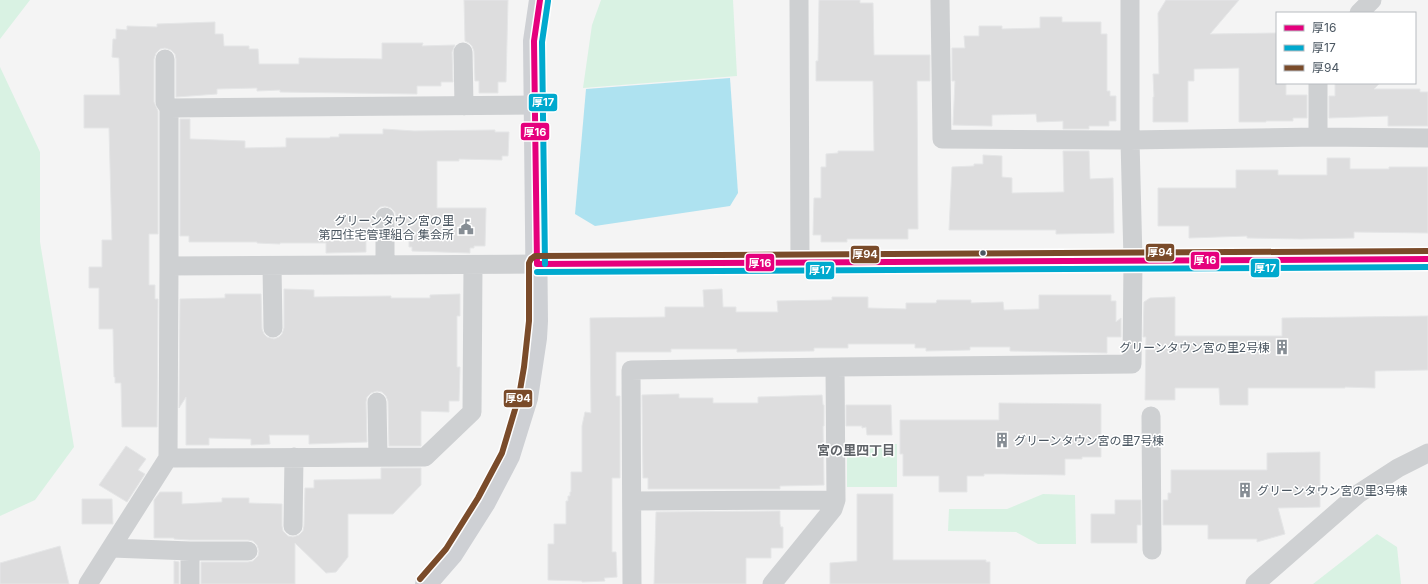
<svg xmlns="http://www.w3.org/2000/svg" width="1428" height="584" font-family="Inter,'Noto Sans JP',sans-serif">
<style>
.green{fill:#d9f2e3}
.water{fill:#aee2f0}
.building{fill:#ddddde;stroke:#e5e6e7}
.lines{fill:none;stroke-linecap:round;stroke-linejoin:round}
.street{stroke:#ced0d2;stroke-width:19}
.secondary{stroke:#ced0d4;stroke-width:22}
.bus-1-casing{stroke:#fff;stroke-width:9}
.bus-2-casing{stroke:#fff;stroke-width:9}
.bus-3-casing{stroke:#fff;stroke-width:9}
.bus-1{stroke:#e5007d;stroke-width:6}
.bus-2{stroke:#00a9ce;stroke-width:6}
.bus-3{stroke:#7a4b2a;stroke-width:6}
.bus-dot{fill:#4a5661;stroke:#fff;stroke-width:1.5}
.labels{text-anchor:middle;dominant-baseline:central;stroke-width:3;stroke-linejoin:round;paint-order:stroke}
.poi-label{font-size:12px;fill:#4a5661;stroke:#fff;text-anchor:end}
.neighbourhood-label{font-size:13px;font-weight:bold;fill:#5f6368;stroke:#fff}
.line-badge{stroke:#fff;stroke-width:1.5}
.badge-label{font-size:11px;text-anchor:middle;font-weight:bold;fill:#fff}
</style>
<rect width="100%" height="100%" fill="#f4f4f4"/>
<path class="green" d="M0,0h30l-30,39z
M601,0h132l4,76 -154,12 9,-63z
M0,67l40,85v90l34,205 -39,53 -35,16z
M847,444h50v43h-50z
M1043,494l32,1 1,49h-38l-22,-12 -68,-1 1,-22h58z
M1377,534l20,13 4,37h-88z"/>
<path class="water" d="M730,78l8,115 -8,13 -135,20 -20,-12 11,-125z"/>
<path class="building" d="M464,0h44l-2,82h-8v11h-19v-12h-4l-1,-30 -2,-5 -3,-3 -4,-2z
M819,0h41v3h13l1,52h56v26h-13l1,148h-10v10h-61v3h-26v-7h-8l1,-37h7v-31h5v-13l12,-1v-2h36l-1,-70h-57v-20h2z
M1166,0h73l-29,34 67,-1v50h9v12h21v23h-14v3h-27v1h-27v-54l-45,1v12h-6v41h-35v-25h1l-1,-23h6l-1,-61z
M1040,17h22v5h39v12h6v57h3v5h6v25h-7v5h-20v3h-26v-8l-26,1 -1,-8 -44,1v11l-39,-1 2,-44h-3v-33h13l-1,-12h15v-10h23v3l38,-1z
M215,22v12h8l1,12h25v3h9l1,15h40v-6l83,1v-16h41l-1,3 33,-1 -3,7 1,30h-12v4h-24v8l-137,-2v-2l-23,1v-3l-40,1v5l-41,3v-38l-1,-5 -4,-4 -6,-2 -5,1 -4,4 -2,6v43l4,9v123h-9v51h6v14h3l-1,128h-35l-1,-44h-6v-6h-1l-1,-48h-14v-41h-10v-21h13v-27h10l-3,-112h-25v-33h36l-1,-37 -7,-1 1,-18h3v-10l11,1v-4l30,1v-3z
M1335,83h45l-6,6h46v3h8v34h-40v-10l-59,2v-22h6z
M180,119h10v20l55,2v7l41,-1v-9h44v-1h9v-3h44v-5l31,2 81,-1v2h14l-1,24h-6v4l-43,-1v2h-22v47h49l-1,38h-11v2h-4v5l-58,-2v-4h-3v-7l-4,1v-3h-9v-21l-1,-5 -4,-4 -6,-2 -5,1 -5,5 -1,5v21h-8v14l-40,1v-10h-46v1l-23,-1v-1h-68v-6h-9z
M1063,151h26l1,28 23,-1 1,55 -58,1v-4h-107l3,-63 22,-1v-2h9v-9l19,1v21l10,1v15l52,-1z
M1327,158h23v11h39v-2h39v66l-74,-1v6l-54,1 -53,-1v-2l-58,2v-12h-31v-38h78v-18h42v5h49z
M284,289l30,1v7l77,-1v2h39v-3l30,-1v22h-3v51h3l-1,34h-10v11l-28,-1v35h-32l-1,-45 -2,-5 -4,-4 -5,-1 -6,2 -4,4 -1,5 1,40 -58,2v-9h-40l1,9 -19,1v-6l-42,-1v7h-23v-48l-7,11 1,-109 45,-1v-4h36l1,35 2,5 3,3 7,2 5,-2 3,-3 2,-6z
M722,289l1,18h13v5h42l-1,-11 55,-1v-3h36v11l38,1v-6h30l1,-3h34v3l32,-1 1,8 35,-1v-14h72v6h5v21l5,-4v19h-14v16l-97,-2v-4h-40v3l-44,1v-3h-11v-4h-67v4h-34v3l-77,1v-3h-66v3h-55v44h4v82h-8v74h4l1,25 -13,1 1,3 -23,1v-1l-34,-1v-36h6v-20h12v-23h2v-5h2v-4h1v-20h11v-46l3,-14 6,1 -1,-95 75,-1v-10h39l-1,-17z
M1175,297v39h107v-18l146,-2v54l-53,1v17l-30,-1v1h-97v17h-28l-1,-17h-44v12h-30l1,-63h-3l1,-35 6,-4z
M679,394v4h34v5h45v-6l64,-2 1,10h1v21h-1l1,59 -44,1v3h-132v-11h-5l-1,-83z
M999,403l102,1v53h-19v2h-17v16l-62,-1h-19v2h-17v16h-28v-16h-36v-22h-3v-34h99z
M846,405h45l1,30h-25l-1,-8 -4,1v-2h-16z
M126,446l20,13 -8,11 7,4 -18,28 -28,-17z
M1320,452v55l-42,1 7,26 -28,8v-3h-49v-14h-45v-25h5v-7h3v-23h96v-17z
M381,468h40v17l-28,29h-45v43l-12,15 -10,1 -31,-30v41h-94v-22h47l5,-1 5,-5 1,-5 -2,-6 -4,-4 -5,-1h-58l-16,-1v-1h-20v-38l6,-8h22v12l40,-2v-4h27v5l33,1v22l1,5 5,5 5,1 6,-2 4,-4 1,-5 1,-38h9v-8l67,-1z
M857,494h36v66h93v2h4v22h-160v-21l27,-2z
M82,499h30l1,25h-31z
M1115,500h26v25h-4v18h-46v-29h24z
M780,511v13l1,3h2v21h-12v10h-25v26h-92l2,-72z
M60,546l9,38h-69v-21z
M174,561l5,1v22h-5z"/>
<g class="lines">
<path class="street" d="M799,0l1,262
M940,0l2,139 188,1 188,-3
M1359,13l13,-13
M463,52l1,54
M165,59v43l4,6
M1318,83v54l110,1
M385,265v-48
M169,266v-158l365,-3
M272,266l1,62
M377,402l1,55
M1151,416l1,134
M168,458l257,-1 47,-45 1,-147
M632,501l204,-1
M293,526l1,-69
M112,548l78,3v33
M190,551h58
M88,584l80,-126 1,-192 368,-2
M632,584l-1,-214 204,-3
M772,584l61,-75 3,-9 -1,-133 297,-3 1,-104 -3,-120v-140
M1255,584l103,-90 40,-26 30,-15"/>
<path class="secondary" d="M537,264l891,-5
M426,584l26,-30 33,-52 24,-46 18,-58 9,-60 1,-17 -3,-280 6,-41"/>
<g class="bus-1-casing">
<path id="bus-1" d="M537,264l891,-5
M537,264l-3,-223 6,-41"/>
</g>
<g class="bus-2-casing">
<path id="bus-2" d="M545,264l-3,-222 6,-41
M537,272l891,-5"/>
</g>
<g class="bus-3-casing">
<path id="bus-3" d="M420,579l26,-30 32,-51 24,-45 17,-57 5,-29 5,-46v-58l2,-4 4,-3 893,-5"/>
</g>
<use href="#bus-1" class="bus-1"/>
<use href="#bus-2" class="bus-2"/>
<use href="#bus-3" class="bus-3"/>
</g>
<defs>
<g id="civic-bare" transform="scale(1.2)"><path d="M-.6-6.5H3V-4.5H.6V-3L4-1V1h2V6H-6V1h2V-1L-.6-3ZM-1.2 2.5V6h2.4V2.5Z" fill="#868d94" stroke="#fff" stroke-width="2.5" paint-order="stroke"/></g>
<g id="building-bare" transform="scale(1.2)"><path d="M-4-6H4V6H1V3H-1V6H-4ZM-2.5-4.3h1.7v1.8h-1.7ZM.8-4.3h1.7v1.8H.8ZM-2.5-1h1.7V.8h-1.7ZM.8-1h1.7V.8H.8Z" fill="#868d94" stroke="#fff" stroke-width="2.5" paint-order="stroke"/></g>
</defs>
<g fill-rule="evenodd">
<use href="#civic-bare" x="466" y="227"/>
<use href="#building-bare" x="1282" y="347"/>
<use href="#building-bare" x="1002" y="440"/>
<use href="#building-bare" x="1245" y="490"/>
</g>
<circle class="bus-dot" cx="983" cy="253" r="3.5"/>
<g class="labels">
<g class="poi-label">
<text x="454" y="220">グリーンタウン宮の里<tspan x="454" dy="14">第四住宅管理組合 集会所</tspan></text>
<text x="1270" y="347">グリーンタウン宮の里2号棟</text>
<text x="1014" y="440" text-anchor="start">グリーンタウン宮の里7号棟</text>
<text x="1257" y="490" text-anchor="start">グリーンタウン宮の里3号棟</text>
</g>
<g class="neighbourhood-label">
<text x="856" y="450">宮の里四丁目</text>
</g>
</g>
<g class="line-badge">
<rect x="528" y="93" width="30" height="19" rx="4" fill="#00a9ce"/>
<rect x="520" y="122" width="30" height="19" rx="4" fill="#e5007d"/>
<rect x="1145" y="243" width="30" height="19" rx="4" fill="#7a4b2a"/>
<rect x="850" y="245" width="30" height="19" rx="4" fill="#7a4b2a"/>
<rect x="1190" y="251" width="30" height="19" rx="4" fill="#e5007d"/>
<rect x="745" y="253" width="30" height="19" rx="4" fill="#e5007d"/>
<rect x="1250" y="258" width="30" height="20" rx="4" fill="#00a9ce"/>
<rect x="805" y="261" width="30" height="19" rx="4" fill="#00a9ce"/>
<rect x="503" y="389" width="30" height="19" rx="4" fill="#7a4b2a"/>
</g>
<g class="badge-label">
<text x="543" y="106">厚17</text>
<text x="535" y="136">厚16</text>
<text x="1160" y="256">厚94</text>
<text x="865" y="258">厚94</text>
<text x="1205" y="264">厚16</text>
<text x="760" y="267">厚16</text>
<text x="1265" y="272">厚17</text>
<text x="820" y="274">厚17</text>
<text x="518" y="402">厚94</text>
</g>
<rect x="1276" y="12" width="140" height="72" fill="#ffffff" stroke="#b7bbc0"/>
<rect x="1284" y="25" width="20" height="6" fill="#e5007d" stroke="#b7bbc0"/>
<text x="1312" y="32" font-size="12" fill="#4a5661">厚16</text>
<rect x="1284" y="45" width="20" height="6" fill="#00a9ce" stroke="#b7bbc0"/>
<text x="1312" y="52" font-size="12" fill="#4a5661">厚17</text>
<rect x="1284" y="65" width="20" height="6" fill="#7a4b2a" stroke="#b7bbc0"/>
<text x="1312" y="72" font-size="12" fill="#4a5661">厚94</text>
</svg>
